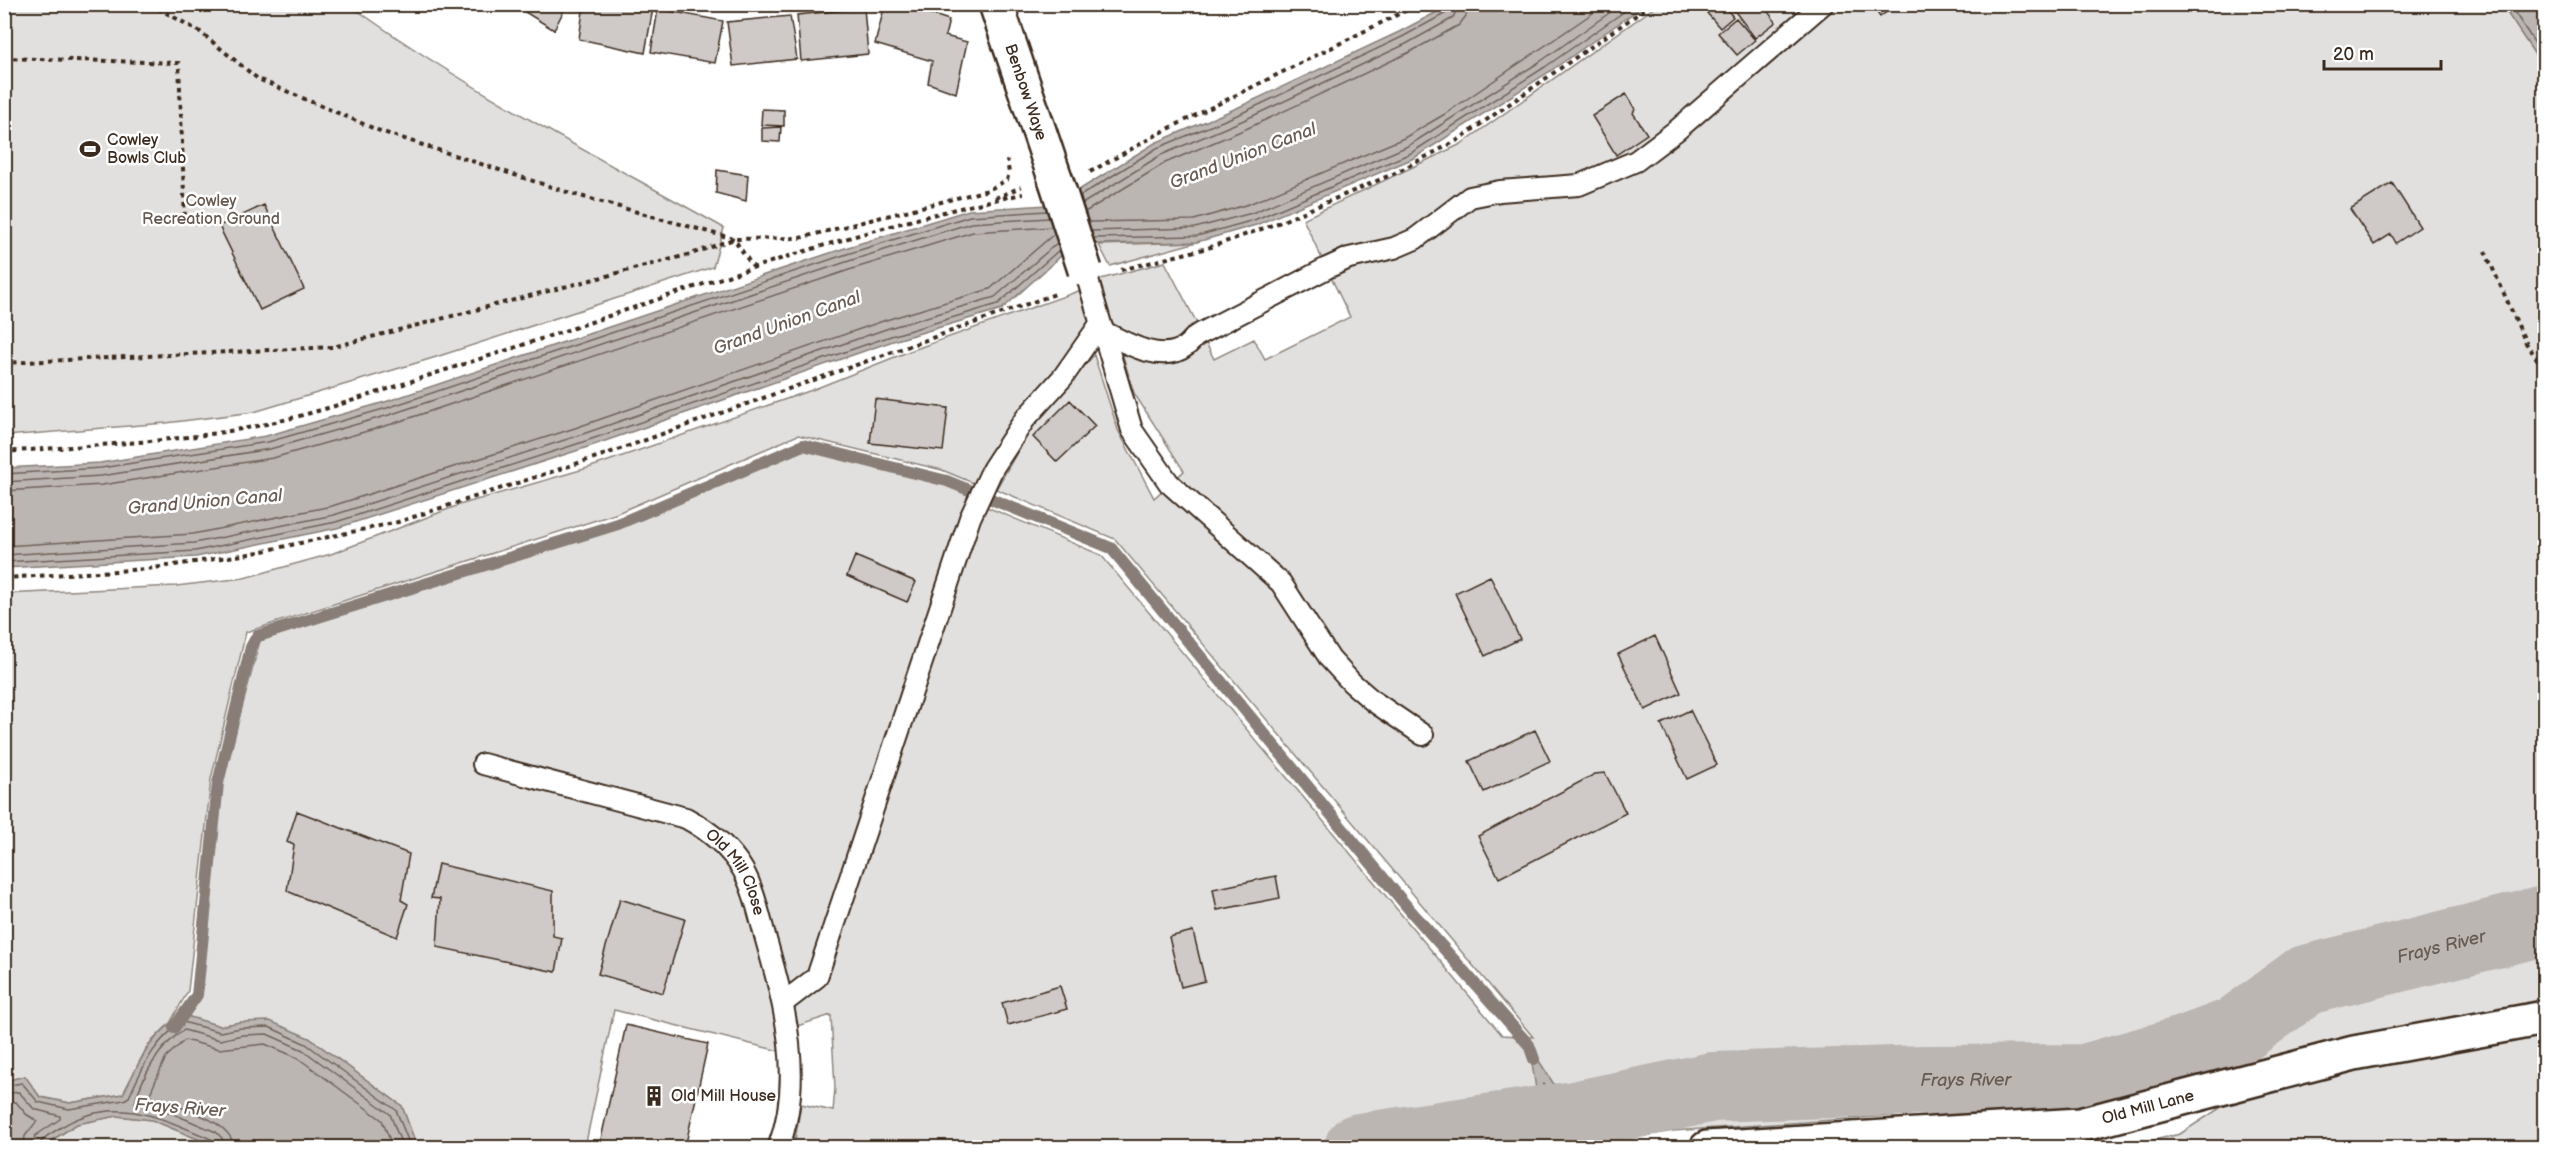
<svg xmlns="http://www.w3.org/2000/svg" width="2549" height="1152" font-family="'Balsamiq Sans',sans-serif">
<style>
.green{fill:#e2e0de;stroke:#8e857e;stroke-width:1.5;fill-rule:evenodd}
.water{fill:#bcb6b3;stroke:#887e77;stroke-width:1.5}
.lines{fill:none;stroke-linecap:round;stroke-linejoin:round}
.shore{stroke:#6f625a;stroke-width:1.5}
.stream{stroke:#887e77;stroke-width:12}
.river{stroke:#bcb6b3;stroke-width:70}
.building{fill:#cfcac7;stroke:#3b2a1e;stroke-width:1.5}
.lane-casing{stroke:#3b2a1e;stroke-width:24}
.street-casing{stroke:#3b2a1e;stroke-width:38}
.path{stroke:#3b2a1e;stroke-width:4;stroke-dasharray:4.5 4.5;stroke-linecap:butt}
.lane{stroke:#fff;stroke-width:20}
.street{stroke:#fff;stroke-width:33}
.street-bridge-casing{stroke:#3b2a1e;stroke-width:38;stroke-linecap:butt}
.street-bridge{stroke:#fff;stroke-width:33}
.labels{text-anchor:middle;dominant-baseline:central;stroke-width:5;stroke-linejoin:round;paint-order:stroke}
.street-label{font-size:16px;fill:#3b2a1e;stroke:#fff}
.poi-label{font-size:16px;fill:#3b2a1e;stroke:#fff;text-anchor:start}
.park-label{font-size:16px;fill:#65584e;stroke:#fff}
.water-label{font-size:18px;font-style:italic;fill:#685b52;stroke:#fff}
</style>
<rect width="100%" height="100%" fill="#fff"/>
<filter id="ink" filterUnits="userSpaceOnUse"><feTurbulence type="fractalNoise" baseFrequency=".0167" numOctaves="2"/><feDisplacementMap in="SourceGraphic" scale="12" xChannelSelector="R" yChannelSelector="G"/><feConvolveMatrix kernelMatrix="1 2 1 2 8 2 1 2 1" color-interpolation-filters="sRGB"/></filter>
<g filter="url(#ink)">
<path class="green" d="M5,5h345c117,85 248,152 374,223l-11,39 -280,91 -179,54 -88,11 -161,13z
M1658,5h844l42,63v835l-258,65 -57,49 -80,27 -76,15 -189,1 -170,16 -387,72 -533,-1 7,-43 32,7 2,-23 -4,-73 -43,14 3,25 -177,-44 -29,137h-168l-15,-41 -93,-68 -69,-16 -20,4 -37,-11 16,-19 23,-214 38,-141 360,-116 182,-77 143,36 32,13 -7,21 17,-11 114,48 401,480 31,2 -418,-498 -119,-50 37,-64 61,-70 24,75 36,68 30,-27 -50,-78 -14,-47 17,9 66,-18 11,22 40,-20 11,20 85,-42 -47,-98 158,-75zM855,557l60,25 -7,19 -61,-25z
M1197,242l-87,24 -11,-21z
M1165,262l36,69 -36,18 -61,-23 -11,-45z
M1087,288l7,44 -78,82 -40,70 -34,-14 -144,-35 -183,79 -369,118 -35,147 -23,212 -18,32 -22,22 -25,49 -53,9 -30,-6 -15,-21 -20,5 -1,-487 172,-8 68,-8 87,-24 128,-49 132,-38 221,-77 98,-39z
M2544,939v64l-44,4 -241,54 -109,32 -66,14 -93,2 -318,22 -88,16 -132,1 289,-52 249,-8 94,2 60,-13 82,-26 65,-40 23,-19z
M2544,1033v114l-667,1 105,-7 172,-1 26,-6 43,-28 109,-35z
M117,1116l35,4 65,27 -176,1 36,-24z"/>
<path class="water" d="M1450,5h195l-96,67 -135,86 -158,67 -59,17 -106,2 -30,12 -59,53 -109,32 -311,108 -245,79 -141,29 -191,11v-100l95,-5 166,-27 119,-34 460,-154 124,-38 78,-5 27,-12 81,-50 84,-36 160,-75z
M2502,5h42v63z
M183,1015l37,11 20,-4 30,-1 39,17 93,68 15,41h-200l-65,-27 -35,-4 -40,8 -36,23h-36v-66l20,-5 15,21 30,6 53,-9c18,-34 25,-57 60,-79z
M1529,1045l45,71 -33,4z"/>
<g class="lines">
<path class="shore" d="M2509,4l35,53
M1080,196l77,-48 85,-35 160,-76 46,-25 3,-8
M1082,204l79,-49 83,-35 162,-76 47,-26 6,-14
M1085,212l80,-49 83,-35 162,-76 49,-27 7,-9 2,-12
M1088,222l106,-2 55,-16 155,-66 41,-24 161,-110
M1091,231l104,-3 57,-15 156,-67 133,-85 81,-57
M1093,238l104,-2 57,-16 157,-67 134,-86 90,-63
M4,474l97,-6 167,-26 119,-34 460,-154 123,-38 77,-5
M4,482l97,-6 169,-27 119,-34 460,-154 122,-38 78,-5
M4,491l98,-6 171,-27 119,-34 460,-155 121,-37 79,-5
M4,546l189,-12 139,-28 243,-78 311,-108 104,-31 64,-55
M4,555l190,-12 140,-28 243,-79 312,-108 106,-31 62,-54
M4,562l191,-11 141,-29 244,-79 311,-107 107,-32 61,-54
M1544,1084l18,23 -1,5h-15l-4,-25z
M4,1086l18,-3 16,19 31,7 55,-9 5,-3c14,-30 25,-57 54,-75l37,10 21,-4 28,-1 37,17 90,66 15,38
M4,1094l15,-2 15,17 26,7v3l-25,17 -3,12
M4,1103l12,-1 10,12 11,7 -12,15 -2,12
M39,1148c1,-10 12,-14 19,-19 55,-36 102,-12 155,11l4,8
M224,1148l-2,-10 -6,-6 -59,-25 -22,-4c7,-27 25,-58 49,-73l36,10 22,-5 25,-1 36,16 87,64 13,34
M234,1148c-2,-30 -62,-42 -85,-52l17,-39 19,-17 34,9 46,-5 33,14 84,62 11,28"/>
<path class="stream" d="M174,1028l23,-33 21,-212 33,-136 6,-11 361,-112 185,-79 144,36 164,67 298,361 120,136 5,14"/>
<path class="river" id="s1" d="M1359,1148l215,-32 139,-29 212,-7 160,-1 99,-28 51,-19 71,-52 238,-59"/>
</g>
<path class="building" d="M512,4h55l-13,26z
M584,4h52l17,4 -8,45 -66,-14z
M885,4h15l49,16 -4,16 22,6 -11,51 -28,-10 4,-22 -57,-17z
M1717,4h6l10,13 -13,11 -13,-15z
M1762,4l14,18 -21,16 -25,-33z
M1871,4h26l-17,13z
M864,8l4,46 -67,7 -4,-46z
M658,9l65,12 -8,42 -64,-11z
M790,16l7,43 -64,7 -6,-44z
M1736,18l19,22 -18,15 -19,-22z
M1626,94l9,15 -2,4 14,21 -31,21 -24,-39z
M762,109l22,1v16l-23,-1z
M781,127l-1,15 -18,-1v-13z
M717,170l31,5 -2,26 -30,-8z
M2392,183l28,44 -24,16 -5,-9 -17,11 -24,-36z
M264,205l40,84 -44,21 -41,-84z
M875,399l73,9 -5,43 -73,-8z
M1070,400l25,26 -38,36 -24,-25z
M855,556l61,26 -9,20 -60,-26z
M1490,576l30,63 -35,17 -30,-63z
M1655,636l26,57 -36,17 -27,-56z
M1690,710l27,55 -30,14 -26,-55z
M1535,730l15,31 -66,31 -15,-31z
M1605,773l21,40 -127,65 -21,-42 117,-62z
M297,811l112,43 -8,46 7,4 -11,33 -110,-46 7,-46 -7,-3z
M438,864l115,27v45l9,2 -6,34 -119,-25 3,-48 -9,-1z
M1276,876l4,22 -63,12 -4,-21z
M620,899l65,20 -22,74 -65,-19z
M1193,931l12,50 -24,6 -12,-50z
M1060,986l7,23 -59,16 -6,-22z
M626,1025l82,19 -23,104h-86z"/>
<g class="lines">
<g class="lane-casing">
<g id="lane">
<path d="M1085,270l47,160 37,53 112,100 49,76 22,24 21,18 50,34"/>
<path d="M1102,331c22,11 60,34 84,15 4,-3 7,-7 10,-10l131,-68 22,-10 45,-10 21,-9 55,-42 30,-6 79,-6 57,-24 41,-31 146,-126"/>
<path id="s2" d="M483,764l203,54c22,12 44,30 57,52 11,20 16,44 22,66 19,67 40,143 13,212"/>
<path d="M783,1003l34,-26 153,-459 23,-50 32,-49 38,-42 37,-53"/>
</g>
</g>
<g class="street-casing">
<g id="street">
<path id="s3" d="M996,4l60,177"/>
<path id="s4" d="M1707,1148l373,-23 274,-72 190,-35"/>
</g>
</g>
<path class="path" d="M150,4l49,27 59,48 122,52 193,63 161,45 19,28
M4,58l175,5 6,158 29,4
M1090,172l70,-39 259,-129
M995,198l26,-11
M2485,251l41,92 18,26
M1121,270l90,-23 67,-24 115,-49 65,-34 194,-136
M4,363l329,-16 358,-93 43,-15 66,-1 188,-48 19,-10 2,-7 -2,-13
M4,452c83,-7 167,-9 248,-25 71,-14 140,-40 209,-62 186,-59 370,-132 562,-171
M4,578l143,-9 102,-15 149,-32 208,-68 452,-161"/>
<use href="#lane" class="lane"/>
<use href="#street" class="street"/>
<g class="street-bridge-casing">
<path id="street-bridge" d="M1056,181l29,89"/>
</g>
<use href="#street-bridge" class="street-bridge"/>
</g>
</g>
<defs>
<g id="stadium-bare" transform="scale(1.62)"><path d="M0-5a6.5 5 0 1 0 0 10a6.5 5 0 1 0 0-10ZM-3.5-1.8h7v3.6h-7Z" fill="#3b2a1e" stroke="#fff" stroke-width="2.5" paint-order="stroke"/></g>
<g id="building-bare" transform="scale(1.62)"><path d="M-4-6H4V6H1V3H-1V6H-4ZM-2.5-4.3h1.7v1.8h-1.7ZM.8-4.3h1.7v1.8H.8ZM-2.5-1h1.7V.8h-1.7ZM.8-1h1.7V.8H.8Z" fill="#3b2a1e" stroke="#fff" stroke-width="2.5" paint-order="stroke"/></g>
</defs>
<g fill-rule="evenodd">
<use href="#stadium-bare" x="90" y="149"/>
<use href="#building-bare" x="654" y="1096"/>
</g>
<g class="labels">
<g class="street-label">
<text stroke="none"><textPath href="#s3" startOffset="93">Benbow Waye</textPath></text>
<text stroke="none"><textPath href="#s2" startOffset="286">Old Mill Close</textPath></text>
<text stroke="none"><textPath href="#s4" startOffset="444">Old Mill Lane</textPath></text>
</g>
<g class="poi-label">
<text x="107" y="140">Cowley<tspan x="107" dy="18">Bowls Club</tspan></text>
<text x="671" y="1096">Old Mill House</text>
</g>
<g class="park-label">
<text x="211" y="201">Cowley<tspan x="211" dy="18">Recreation Ground</tspan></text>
</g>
<g class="water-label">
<text transform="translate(1243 156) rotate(-21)">Grand Union Canal</text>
<text transform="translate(787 323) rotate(-20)">Grand Union Canal</text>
<text transform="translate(205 502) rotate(-5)">Grand Union Canal</text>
<text stroke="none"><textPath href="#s1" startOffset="1116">Frays River</textPath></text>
<text stroke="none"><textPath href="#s1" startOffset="612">Frays River</textPath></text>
<text transform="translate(180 1108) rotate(4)">Frays River</text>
</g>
</g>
<rect width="2549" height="1152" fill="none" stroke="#fff" stroke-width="24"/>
<rect x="12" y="12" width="2525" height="1128" fill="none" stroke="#3b2a1e" stroke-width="2" filter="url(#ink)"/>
<path d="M2324 60v9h117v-9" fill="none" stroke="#3b2a1e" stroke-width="3"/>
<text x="2333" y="60" font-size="18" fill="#3b2a1e" stroke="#ffffff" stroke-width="4.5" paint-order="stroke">20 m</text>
</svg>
